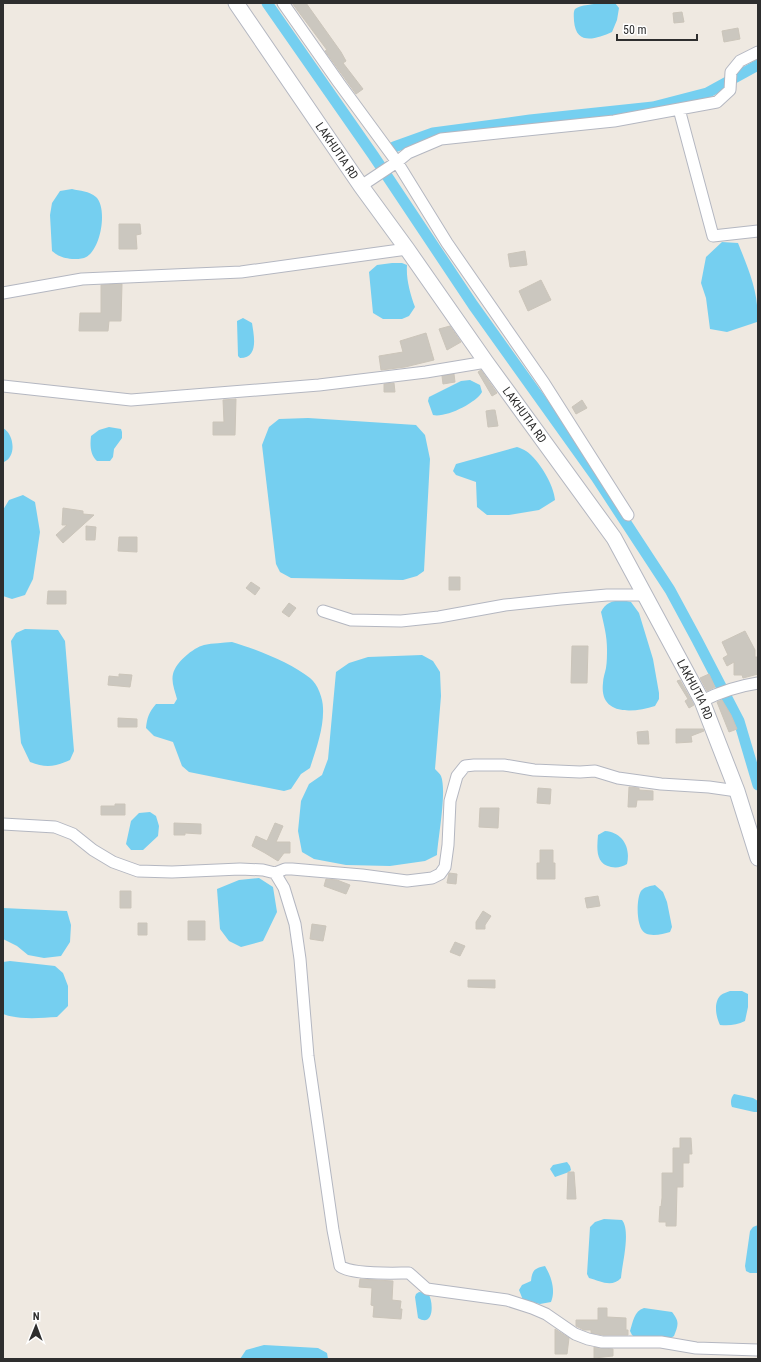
<svg xmlns="http://www.w3.org/2000/svg" width="761" height="1362" font-family="'Roboto Condensed',sans-serif">
<style>
.water{fill:#75cff0}
.lines{fill:none;stroke-linecap:round;stroke-linejoin:round}
.canal{stroke:#75cff0;stroke-width:11}
.building{fill:#cbc7bf;stroke:#cbc5ba}
.street-casing{stroke:#b4b7c1;stroke-width:13}
.secondary-casing{stroke:#b4b7c1;stroke-width:17}
.street{stroke:#fff;stroke-width:11}
.secondary{stroke:#fff;stroke-width:15}
.labels{text-anchor:middle;dominant-baseline:central;stroke-width:3;stroke-linejoin:round;paint-order:stroke}
.street-label{font-size:12px;fill:#2e2e2e;stroke:#fff}
</style>
<rect width="100%" height="100%" fill="#efe9e1"/>
<path class="water" d="M602,3h13l4,5 -2,12 -5,12c-16,7 -36,14 -38,-11 0,-3 -1,-9 1,-12 4,-4 21,-5 27,-6z
M72,189c8,2 17,2 24,8 12,11 5,55 -12,61 -3,1 -8,1 -12,1 -8,-1 -13,-2 -20,-8l-2,-36 2,-12 8,-12z
M722,242l16,1c10,25 22,52 19,79l-30,10 -17,-3 -4,-31 -5,-15 5,-26z
M392,263h10l5,2c-1,14 3,28 8,42l-6,9 -7,3h-19l-10,-6 -4,-41 8,-7z
M243,318l9,5c2,13 7,35 -12,35l-2,-2 -1,-35z
M470,380l10,5 2,7c-6,11 -36,26 -49,23l-5,-14 1,-4 32,-16z
M308,418l108,7 9,10 5,24 -6,112 -7,5 -14,4 -112,-2 -11,-6 -4,-8 -14,-119 7,-18 10,-8z
M109,427l12,2 1,3v6l-8,11 -1,8 -3,4h-13c-7,-6 -7,-16 -6,-25l8,-6z
M3,428c11,6 14,28 1,34z
M517,447c3,1 6,2 9,4 13,9 28,34 29,49l-16,10 -30,5h-22l-10,-8 -1,-25 -20,-7 -3,-4 3,-7z
M23,495l12,7 5,30 -7,47 -8,16 -13,4 -9,-3v-86l6,-10z
M622,600l9,2 8,11 14,46 6,34v6l-4,7c-22,7 -56,10 -52,-23 0,-5 2,-10 3,-15 1,-6 1,-13 1,-19 0,-13 -3,-24 -6,-37 4,-9 11,-11 21,-12z
M25,629l33,1 7,11 9,110 -4,9c-16,7 -24,8 -40,2l-9,-19 -10,-102 5,-8z
M232,642c24,7 59,21 78,36 8,6 13,21 13,30 1,20 -7,41 -13,60l-9,6 -10,15 -7,2 -95,-19 -7,-6 -9,-24 -19,-6 -8,-8c1,-10 3,-16 10,-24h18l3,-5c-2,-8 -6,-17 -4,-25 3,-12 20,-26 31,-29 9,-2 19,-2 28,-3z
M422,655l11,6 7,11 1,24 -6,73c2,2 5,5 6,7 6,15 -3,62 -4,79l-12,6 -35,5 -44,-1 -32,-6 -12,-7 -4,-21 3,-30 8,-17 13,-9 6,-16 8,-87 13,-9 19,-6z
M150,812l6,4 3,10 -1,10 -15,14h-12l-5,-6 5,-23 8,-8z
M605,831c17,1 26,16 22,33 -5,3 -10,4 -16,3 -16,-3 -14,-19 -13,-32z
M259,878l14,9 4,25 -14,29 -22,6 -12,-6 -9,-12 -3,-40 22,-9z
M655,885l8,7 4,10 5,25 -2,5c-7,2 -18,5 -25,1 -9,-5 -9,-34 -4,-42 3,-4 9,-5 14,-6z
M3,908l64,3 4,14 -1,17 -9,14 -17,2 -16,-3 -11,-9 -14,-7z
M10,961l45,5 8,7 5,13v20l-11,11c-17,1 -38,3 -54,-3v-52z
M730,991h12l6,3v13l-3,14c-8,4 -16,5 -25,4 -4,-8 -7,-23 1,-30 2,-2 7,-3 9,-4z
M734,1094l19,4 5,3v11h-4l-22,-5c-2,-4 -1,-10 2,-13z
M567,1162l3,4 1,4 -2,2 -14,5 -5,-8 3,-4z
M604,1219l18,1c9,11 0,44 -1,58 -9,10 -21,3 -32,0l-2,-4 3,-47 5,-5z
M758,1225v48h-8l-4,-2 -1,-5 5,-35 3,-4z
M545,1266c6,10 11,24 6,36l-11,2 -17,-4 -4,-10 3,-5 9,-4c1,-11 4,-13 14,-15z
M419,1292l9,1c6,9 6,35 -10,25l-3,-21 1,-3z
M644,1308l28,4c8,10 6,13 2,24l-5,3 -33,-1 -4,-3 -2,-4c3,-9 4,-20 14,-23z
M264,1345l54,3 9,5 1,6h-88l6,-9z"/>
<g class="lines">
<path class="canal" d="M267,3l106,152 100,150 123,172 74,113 27,50 42,81 19,64
M394,147l39,-14 97,-13 123,-13 54,-14 51,-28"/>
</g>
<path class="building" d="M292,3h14l35,49 5,9 -3,2 20,26 -7,5 -31,-43 2,-1z
M682,12l2,10 -10,1 -1,-10z
M738,28l2,11 -16,3 -2,-11z
M119,224h21l1,10 -5,1 1,14h-18z
M525,251l2,14 -17,2 -2,-13z
M541,280l10,20 -23,11 -9,-20z
M122,284l-1,37h-12l-1,10h-29l1,-18h21v-28z
M450,326l11,16 -14,8 -8,-21z
M426,333l8,27 -29,7 -24,3 -2,-14 24,-4 -3,-11z
M481,370l16,23 -5,3 -14,-24z
M454,374l1,8 -12,2 -1,-8z
M394,383l1,9h-11v-8z
M236,399l-1,36h-22v-13h11l-1,-22z
M582,400l5,8 -11,6 -4,-7z
M492,410h3l3,16 -10,1 -2,-16z
M63,508l20,3v3l11,1 -31,28 -7,-8 11,-10h-5z
M86,526l10,1 -1,13h-9z
M119,537h18v15l-19,-1z
M449,577h11v13h-11z
M251,582l9,6 -5,7 -9,-7z
M48,591h18v13h-19z
M289,603l7,5 -7,9 -7,-5z
M745,631l10,19v7h3v17l-15,4 -1,-3h-8v-13l-7,4 -4,-8 5,-3 -6,-13z
M572,646h16l-1,37h-16z
M119,674l13,1 -2,12 -22,-2 1,-9 10,1z
M709,674l6,13 -8,4 -7,-13z
M680,680l14,25 -5,3 -4,-7 3,-2 -11,-18z
M722,700l9,15 6,14 -8,3 -12,-30z
M118,718l19,1v8h-19z
M676,729h27l1,2 -13,5 1,6 -16,1z
M648,731l1,13h-11l-1,-12z
M629,787l10,1v2l14,1v9h-16l-1,7h-8z
M538,788l13,1 -1,15 -13,-1z
M115,804h10v11h-24v-9h14z
M480,808h19l-1,20 -19,-1z
M174,823l27,1v10l-16,-1v2h-11z
M275,823l8,3 -7,16h14v11h-6l-6,8 -13,-8 -13,-7 4,-10 11,5z
M540,850h13v13h2v16h-18v-16h3z
M449,873l8,1 -1,10 -9,-1z
M326,879l11,1 13,5 -4,9 -22,-8z
M120,891h11v17h-11z
M598,896l2,10 -13,2 -2,-10z
M483,911l8,5 -6,9v4h-9v-7z
M188,921h17v19h-17z
M138,923h9v12h-9z
M312,924l14,2 -3,15 -13,-2z
M455,942l10,4 -5,10 -10,-4z
M468,980h27v8l-27,-1z
M680,1138h11l1,16h-3v9h-6v24h-6l-1,39h-10v-4h-7l1,-16 1,1 1,-9v-25h11v-25h7z
M568,1172h6l2,27h-9z
M360,1279l33,2 -1,19 9,1 -1,8h2l-1,10 -28,-2 1,-11 -3,-1 1,-17 -13,-1z
M598,1308h9v9l19,1v12h2v5h-25l-12,-2v-3h-7l-8,-4v-6h22z
M555,1329l14,9 -2,16h-12z
M594,1347l19,2v7l-19,2z"/>
<g class="lines">
<g class="street-casing">
<path id="street" d="M283,3l56,80 58,79 50,81 97,140 84,132
M679,109l34,127 45,-5
M361,186l36,-24 11,-9 33,-14 173,-18 103,-19 13,-12 1,-18 9,-11 18,-9
M3,293l79,-14 159,-7 166,-23
M3,386l128,14 188,-15 107,-13 60,-10
M323,611l28,9 50,1 38,-4 66,-12 56,-6 46,-4h37
M702,701c18,-9 36,-15 56,-18
M3,824l52,3 18,7 20,16 20,12 25,9 34,1 68,-3 23,1 12,3 9,15 11,36 5,35 8,97 25,174 7,36c12,9 53,7 69,7l18,16 80,11 25,8 14,6 29,20 13,5 14,3h59l35,6 62,2
M275,873l10,-4h7l70,6 45,6 25,-3 8,-4 5,-7 3,-22 2,-44 7,-25 8,-10 9,-1h30l30,5 46,2 15,-1 23,7 43,6 48,3 28,4"/>
</g>
<g class="secondary-casing">
<g id="secondary">
<path id="s1" d="M236,3l125,183 46,63 79,113 128,176 88,163 35,90 21,67"/>
</g>
</g>
<use href="#street" class="street"/>
<use href="#secondary" class="secondary"/>
</g>
<g class="labels">
<g class="street-label">
<text stroke="none"><textPath href="#s1" startOffset="179">LAKHUTIA RD</textPath></text>
<text stroke="none"><textPath href="#s1" startOffset="503">LAKHUTIA RD</textPath></text>
<text stroke="none"><textPath href="#s1" startOffset="827">LAKHUTIA RD</textPath></text>
</g>
</g>
<rect width="761" height="1362" fill="none" stroke="#2e2e2e" stroke-width="8"/>
<g transform="translate(36 1326) rotate(1)" stroke="#ffffff" stroke-width="3" paint-order="stroke">
<path d="M0-3L7 15L0 10L-7 15Z" fill="#2e2e2e"/>
<text y="-6" font-size="11" font-weight="bold" text-anchor="middle" fill="#2e2e2e">N</text>
</g>
<path d="M617 34v6h80v-6" fill="none" stroke="#2e2e2e" stroke-width="2"/>
<text x="623" y="34" font-size="12" fill="#2e2e2e" stroke="#ffffff" stroke-width="3" paint-order="stroke">50 m</text>
</svg>
